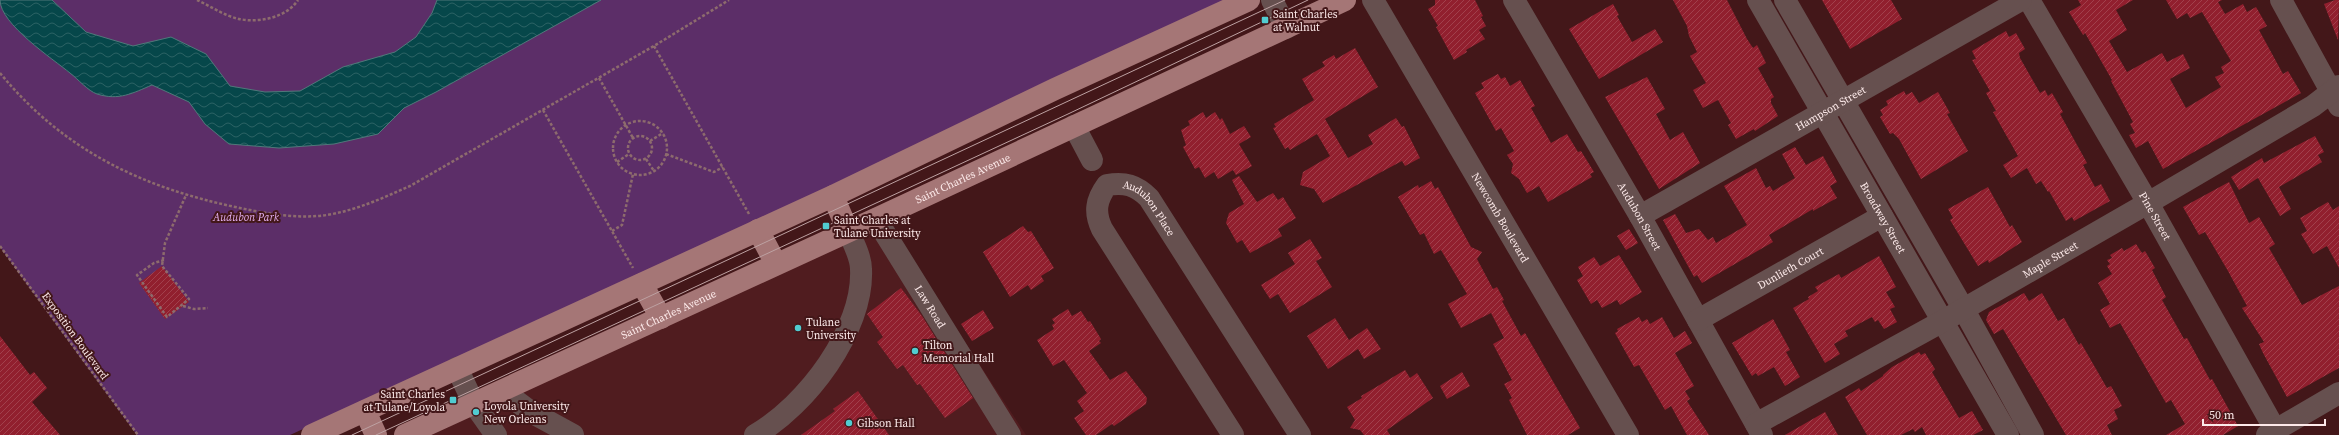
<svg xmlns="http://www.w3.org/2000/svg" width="2339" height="435" font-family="'Source Serif 4',serif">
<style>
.built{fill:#501c1f}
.park{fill:#5c2e68}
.water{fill:url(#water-waves);stroke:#50787a}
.building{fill:url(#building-hatch)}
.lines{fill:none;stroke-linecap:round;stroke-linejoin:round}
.path{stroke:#8d6b6d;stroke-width:2.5;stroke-dasharray:3 2;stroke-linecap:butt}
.minor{stroke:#66504f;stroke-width:22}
.major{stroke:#a57676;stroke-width:22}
.tram{stroke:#bda1a2;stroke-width:1}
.poi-dot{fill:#51ccd1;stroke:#431719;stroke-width:1.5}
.labels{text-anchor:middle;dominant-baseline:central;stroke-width:4;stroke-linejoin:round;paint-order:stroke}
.poi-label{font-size:11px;fill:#fce9e9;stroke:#431719;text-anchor:start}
.street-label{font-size:11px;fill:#fce9e9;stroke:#431719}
.park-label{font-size:11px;font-style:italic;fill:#e3aff1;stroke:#431719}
</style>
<defs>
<pattern id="water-waves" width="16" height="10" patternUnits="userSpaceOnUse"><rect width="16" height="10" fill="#06474a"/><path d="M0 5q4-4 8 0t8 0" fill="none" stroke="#2b6264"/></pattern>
<pattern id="building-hatch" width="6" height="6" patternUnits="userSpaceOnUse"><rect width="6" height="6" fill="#911f2e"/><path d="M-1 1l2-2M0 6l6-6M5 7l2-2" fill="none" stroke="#a1404c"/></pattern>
</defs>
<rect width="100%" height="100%" fill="#431719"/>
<path class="built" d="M882,216l144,219h-621z"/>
<path class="park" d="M0,0h1228l-400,188 -538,247h-153l-137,-188z"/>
<path class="water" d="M0,0h52l34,32 47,14 38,-9 35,17 24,32 35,6 35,-1 43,-24 52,-15 21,-15 16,-24 5,-13h164l-165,92 -32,16 -26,26 -44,10 -55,4 -50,-4 -24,-20 -16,-22 -37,-17c-19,8 -33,16 -55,9 -9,-3 -19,-15 -27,-21 -17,-14 -70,-49 -70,-73z"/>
<path class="building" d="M1435,0h40l8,16 -2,1 5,9 -7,4 6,9 -19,11 1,2 -13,8 -18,-33 2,-1 -10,-17 7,-4z
M1673,0h54l20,39 6,9 4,-3 9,18 -8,5 16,29 -3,2v4l7,13 -23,15 -1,-2 -18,10 -8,-14 3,-2 -13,-23 -15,8 -10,-18 13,-7 -16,-27 7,-4 -8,-16 -2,-10z
M1822,0h69l11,19 -52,30z
M2078,0h55l-17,10 11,20 -18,11 18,31 35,-19 5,9 16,-8 7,14 -20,11 16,29 35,-21 -6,-10 9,-4 -3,-6 10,-6 -29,-49 -12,6 -3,-5 -10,6 -11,-19h56l-4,2 7,12 18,-10 4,8 9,-5 11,19 -8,4 24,44 5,-3 13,22 -138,76 -15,-28 -12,7 -7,-13 6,-2 -5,-9 3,-2 -22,-41 1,-1 -27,-47 -2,2 -14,-23 12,-7z
M2335,0h4l-1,40 -14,-36z
M1613,4l6,11 -2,1 15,26 23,-13 8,13 -64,37 -30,-50z
M2006,31l3,6 7,-4 9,16 -6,4 1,5 20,35 5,-3 3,6 4,-3 11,19 -3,2 27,49 -4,2 12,22 6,-3 9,17 -36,20 -2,-4 -6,4 -17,-30 -1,1 -7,-11 -5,3 -9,-16 -16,10 -8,-13 15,-9 -25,-44 3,-1 -10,-18 4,-2 -18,-31 4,-1 -4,-8z
M1355,48l23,39 -53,32 23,39 25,-14 -5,-9 28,-17 6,9 2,-1 16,32 -15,8 -3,-5 -79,42 -9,-14 -14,-4 3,-13 27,-16 -13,-22 -27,16 -2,-3 -3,2 -12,-21 3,-1 -2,-3 40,-24 -12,-21 23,-13 -3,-4 12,-7 2,4z
M1498,74l3,5 4,-2 5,9 10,-6 15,26 -4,2 20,35 16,-9 11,18 3,-1 13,21 -4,2 2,3 -44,25 -9,-16 -12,7 -8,-14 -8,-6 2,-9 -6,-9 7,-4 -13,-23 -5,3 -21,-38 9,-5 -3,-5z
M1647,77l18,32 -9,5 14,26 13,-8 17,31 -41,26 -54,-92z
M1904,91l2,4 6,-3 7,11 19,-11 12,21 -3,1 21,37 -47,28 -22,-40 -6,-6 -3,1 -10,-17 3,-2 -3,-5 8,-5 -2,-4z
M1203,112l3,6 9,-6 5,8 2,-2 8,16 14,-8 7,11 -12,7 13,22 -16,9 -3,-5 -15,9 -4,-7 -9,6 -6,-11 -4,2 -12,-22 3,-2 -5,-15 9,-5 -2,-4z
M2315,136l9,16 -6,3 4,7 -43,25 12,22 -11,7 -22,-38 -19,12 -8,-13 31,-19 2,5z
M1795,147l11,18 17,-9 14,26 -7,4 7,12 -24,13v-2l-44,26 4,7 -71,41 -5,-8 -3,2 -31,-57 12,-6 11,19 13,-4 9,11 5,-3 3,6 31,-18 -23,-39 32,-18 10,20 4,-2 3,5 22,-13 -13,-24z
M1239,176l18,26 16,-9 5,7 5,-3 13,21 -18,11 4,7 -32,17 -8,-13 -5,3 -11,-20 3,-10 15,-9 -12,-24z
M1431,181l4,8 3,-2 33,60 11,5 -5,7 16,30 4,-2 7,13 -2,1 19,35 4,-3 55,95 -12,7h-41l-18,-35 3,-2 -8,-14 8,-4 -19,-36 11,-6 -13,-25 -30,15 -13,-24 19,-10 -26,-44 -7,4 -10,-21 -4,2 -22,-38 20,-12 1,3z
M2229,182l20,41 10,-6 16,27 -6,4 33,57 37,-19v82l-52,29 -24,-44 -4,-9 5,-2 -22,-34 5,-2 -19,-35 -23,-39 -6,3 -16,-28z
M1988,187l22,40 2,-2 10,17 -33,21 -1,-3 -10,6 -28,-46 3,-2 -5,-9z
M2328,202l5,8 6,-4v62l-12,-22 -14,8 -12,-20 6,-3 -7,-13z
M1023,226l5,6 3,-1 23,37 -13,8 3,5 -13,9 -3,-5 -18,12 -27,-45z
M1629,229l9,14 -12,7 -9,-14z
M1310,239l12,19 -6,3 16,26 -42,26 -12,-19 -8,5 -9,-14 34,-21 -7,-11z
M2136,244l6,9 3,-2 10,17 -3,2 14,27 -4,3 22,39 3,-1 23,42 2,-1 26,47 -15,9h-57l19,-11 -14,-24 -5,3 -46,-80 -10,5 -10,-18 10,-6 -12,-21 14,-9 -5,-8 3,-2 -3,-4 5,-2 -2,-3 12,-7 2,3z
M1619,255l23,37 -22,13 -3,-5 -15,8 -5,-8 -6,4 -14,-24 6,-4 -5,-9 16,-10 6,9z
M1879,256l17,31 -10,5 9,15 -5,2 7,13 -13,7 -6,-9 -3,2 -3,-5 -27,14 3,5 -14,8 6,10 -15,9 -32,-55 16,-9 -1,-2 10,-6 -3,-4 24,-13 2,4z
M162,266l27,36 -24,17 -26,-36z
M901,288l21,28 51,82 -28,20 -25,-34 -3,1 -14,-20 -6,4 -20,-27 6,-5 -16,-23z
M2024,293l5,8 13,-8 16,28 6,-3 15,27 2,-2 26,45 4,-2 11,20 -8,4 4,9 -11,6 5,10h-46l-63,-106 -9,5 -8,-14 3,-8z
M1068,309l4,7 9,-5 7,11 2,-1 11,18 -2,2 2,2 -12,8 21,29 16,-9 21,27 -1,6 -32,22 -2,-2 -16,11h-10l-12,-17 10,-7 -7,-10 10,-8 -23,-33 -11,6 -16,-26 17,-11 -2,-4 3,-2 -3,-4z
M983,310l11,18 -22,13 -11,-17z
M1639,317l3,5 5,-3 3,5 12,-7 12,21 11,-7 7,12 -17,10 19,33 -9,5 5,8 -3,2 22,34h-22l-16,-29 -6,4 -26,-45 -5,2 -19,-34 3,-2 -1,-2z
M1335,318l14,22 18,-12 14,21 -17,10 -6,-10 -30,20 -21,-33z
M1773,319l17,31 -4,2 14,25 -15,9 -11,-19 -16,9 -2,-3 -4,3 -20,-33z
M0,336l30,39 4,-3 13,16 -15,14 28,33h-60z
M1919,352l2,3 4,-2 10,16 -3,3 27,46 13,-7 11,19 -10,5h-47l-4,-8 -7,5 -2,-3 -12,6h-34l-22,-38 14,-9 2,3 22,-15v-1l9,-8z
M1405,370l5,8 7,-5 16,25 -46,32 3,5h-26l-4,-5 -10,-2 5,-8 -8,-13 15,-9 -1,-2z
M1462,372l8,14 -23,13 -7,-13z
M858,391l31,44h-88l34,-24 -2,-2z
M1825,412l13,23h-53z"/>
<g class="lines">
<path class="path" d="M197,0c13,6 28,16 42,19 20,4 47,-1 59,-19
M654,46l95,168
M0,73c64,78 143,115 240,135 28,6 59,11 87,7 30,-5 56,-17 83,-29l244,-140 75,-46
M599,78l34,60
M543,110l90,158
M613 148a27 27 0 1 1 54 0a27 27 0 1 1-54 0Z
M628 148a12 12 0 1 1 24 0a12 12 0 1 1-24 0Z
M650,141l13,-8
M666,154l48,18 9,-5
M646,159l8,12
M617,162l12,-8
M612,231l10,-6 11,-51
M0,246l138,189
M164,260l-10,3 -17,12 30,42 22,-18 -27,-33 3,-23 21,-48
M183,306l11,3 14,-1"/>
<g class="minor">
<path d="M1272,0l14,28"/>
<path id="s1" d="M1373,0l255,435"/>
<path id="s2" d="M1514,0l126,216 122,219"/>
<path id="s3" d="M1758,0l250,435"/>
<path d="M1785,0l179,310 69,125"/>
<path id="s4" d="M2029,0l119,203 130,232"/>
<path d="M2281,0l58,106"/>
<path d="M1074,126l18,34"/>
<path id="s5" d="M1640,216l381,-216"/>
<path id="s6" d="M876,219l134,216"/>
<path id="s7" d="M1698,320l184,-104"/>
<path d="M457,368l17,36 22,31"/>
<path d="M503,391l28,21 42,23"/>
<path id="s8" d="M1756,424l187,-103 205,-118 165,-97 26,-20"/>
<path d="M755,435c51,-29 109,-105 106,-166 0,-12 -8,-27 -13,-38"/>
<path id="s9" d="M1233,435l-131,-206c-8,-17 -6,-29 5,-44 18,-3 29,0 42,13l151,237"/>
<path d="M2267,435l72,-42"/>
</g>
<g class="major">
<path d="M833,196l15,35"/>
<path d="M758,230l18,34"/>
<path d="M642,284l19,34"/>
<path d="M365,411l11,24"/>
<path d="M312,435l521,-239 222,-107 194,-89"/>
<path id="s10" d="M405,435l477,-219 463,-216"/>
</g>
<path class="tram" d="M352,435l933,-435
M376,435l692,-321 240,-114"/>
</g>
<g class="poi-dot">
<rect x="1261" y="16" width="8" height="8" rx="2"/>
<rect x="822" y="222" width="8" height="8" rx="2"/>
<circle cx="798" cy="328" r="4"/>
<circle cx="915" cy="351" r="4"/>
<rect x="449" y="396" width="8" height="8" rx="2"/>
<circle cx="476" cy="412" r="4"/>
<circle cx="849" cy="423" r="4"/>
</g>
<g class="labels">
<g class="poi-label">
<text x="1273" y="14">Saint Charles<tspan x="1273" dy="13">at Walnut</tspan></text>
<text x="834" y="220">Saint Charles at<tspan x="834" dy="13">Tulane University</tspan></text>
<text x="806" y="322">Tulane<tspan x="806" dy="13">University</tspan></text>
<text x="923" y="345">Tilton<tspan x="923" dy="13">Memorial Hall</tspan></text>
<text x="445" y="394" text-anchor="end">Saint Charles<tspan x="445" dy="13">at Tulane/Loyola</tspan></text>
<text x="484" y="406">Loyola University<tspan x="484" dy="13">New Orleans</tspan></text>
<text x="857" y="423">Gibson Hall</text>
</g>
<g class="street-label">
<text stroke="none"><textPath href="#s5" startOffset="219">Hampson Street</textPath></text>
<text stroke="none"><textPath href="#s10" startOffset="614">Saint Charles Avenue</textPath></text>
<text stroke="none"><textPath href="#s9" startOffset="344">Audubon Place</textPath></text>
<text stroke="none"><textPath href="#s4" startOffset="250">Pine Street</textPath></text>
<text stroke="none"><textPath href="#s2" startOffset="250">Audubon Street</textPath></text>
<text stroke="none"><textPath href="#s3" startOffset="251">Broadway Street</textPath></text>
<text stroke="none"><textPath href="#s1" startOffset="252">Newcomb Boulevard</textPath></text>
<text stroke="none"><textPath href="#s8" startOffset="337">Maple Street</textPath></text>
<text stroke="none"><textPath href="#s7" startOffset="106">Dunlieth Court</textPath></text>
<text stroke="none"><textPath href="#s6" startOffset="103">Law Road</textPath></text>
<text stroke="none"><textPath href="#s10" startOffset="290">Saint Charles Avenue</textPath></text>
<text transform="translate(75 336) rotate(54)">Exposition Boulevard</text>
</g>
<g class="park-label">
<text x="246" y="217">Audubon Park</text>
</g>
</g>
<path d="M2203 419v6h122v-6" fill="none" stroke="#fce9e9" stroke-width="2"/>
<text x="2209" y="419" font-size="12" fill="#fce9e9" stroke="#431719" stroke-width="3" paint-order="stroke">50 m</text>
</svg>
